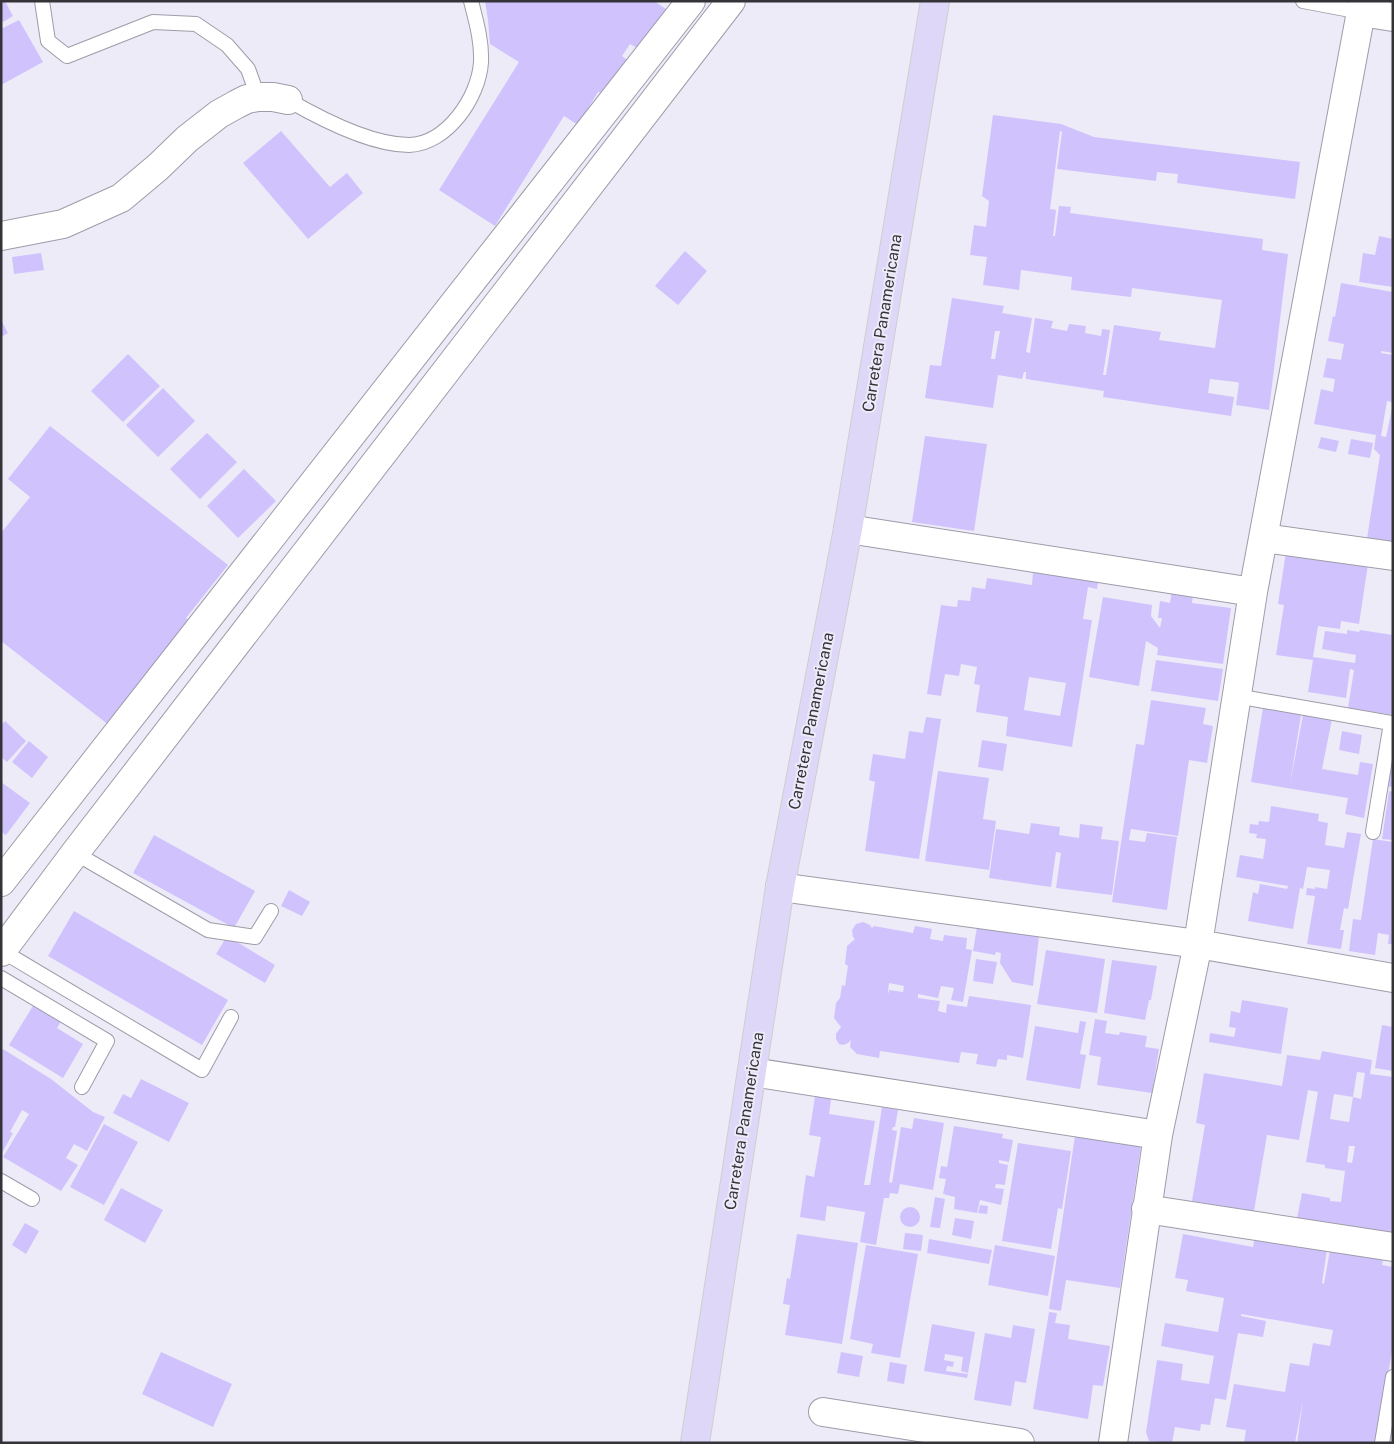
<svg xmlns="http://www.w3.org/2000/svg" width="1394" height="1444" font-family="'Public Sans',sans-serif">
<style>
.building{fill:#d0c3fd;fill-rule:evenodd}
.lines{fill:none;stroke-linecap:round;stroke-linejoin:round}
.service-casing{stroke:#9e9ca8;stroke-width:16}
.minor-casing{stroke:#9e9ca8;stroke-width:30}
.primary-casing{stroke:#cececf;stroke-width:30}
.service{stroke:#fff;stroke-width:14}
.minor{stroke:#fff;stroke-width:28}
.primary{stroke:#dfd7f7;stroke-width:28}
.labels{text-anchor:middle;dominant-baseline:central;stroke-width:4;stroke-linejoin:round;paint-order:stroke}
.street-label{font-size:16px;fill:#343338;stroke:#edebf8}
</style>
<rect width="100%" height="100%" fill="#edebf8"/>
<path class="building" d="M1,1h4l8,15 -10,6 -2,-3z
M485,1h169l12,8 -29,39 -7,-4 -8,12 5,4 -25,33 -4,-1 -20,33 -14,-9 -69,110 -56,-36 80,-128 -29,-18 -2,-24z
M19,20l24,42 -42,23v-56z
M993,115l68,9 33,13 206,25 -5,37 -118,-16 1,-9 -21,-2 -1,9 -99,-12 5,-37 -2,-1 -10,78 6,1 -3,26h2l4,-30 12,1 -1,6 193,26 -1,11 26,4 -19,156 -33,-5 3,-22 -3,-1 -26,-3 -2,14 26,4 -3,19 -128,-19 1,-6 -78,-12v-7h-2l-2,7 -24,-4 -5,33 -68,-10 5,-33 11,1 11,-68 52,8 -2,7 30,5 -6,34 4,1 5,-35 18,3 -2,7 16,3 2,-7 17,2 -1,7 16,3 1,-7 8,1 -7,45h3l8,-50 47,7 -2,8 56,8 7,-48 -90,-12 -1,9 -60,-7 1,-13 -51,-7 -2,20 -36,-5 4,-28 -17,-2 4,-30 12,2 3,-26 -7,-5zM995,331h5l-5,28h-4z
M281,131l49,56 17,-14 16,20 -55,46 -65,-76z
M1379,236l14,3v48l-34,-5 4,-29 12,2z
M685,251l22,20 -29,34 -23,-19z
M41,253l3,17 -30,4 -2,-17z
M1341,283l52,9v61l-12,-2v2l12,2v47l-6,-1 -6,35 5,1 7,-33v142l-27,-1 14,-90 -6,-6 2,-14 -62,-11 7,-35 12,3 2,-13 -12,-2 4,-19 14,2 3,-16 -16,-3 5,-25 2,1z
M1,320l7,13 -7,4z
M128,354l32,32 -37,36 -32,-31z
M163,388l32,33 -37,36 -32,-32z
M50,426l178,139 -42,53 10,8 -82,103 -113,-88v-108l29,-36 -22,-18z
M207,433l30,29 -37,37 -30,-30z
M925,436l62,8 -13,87 -62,-9z
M1321,437l18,4 -3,11 -18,-4z
M1351,439l22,4 -3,15 -22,-4z
M244,469l32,32 -38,37 -31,-32z
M1286,552l82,12 -9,60 -18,-3 -1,8 -22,-3 -5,31 42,6 1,-8 -34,-6 3,-18 22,3v-4l12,2 1,-2 33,5v80l-45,-7 6,-38 -4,-1 -4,29 -38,-6 5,-32 -37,-5 8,-50 -6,-1z
M1033,572l65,10 -1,7 -9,-2 -5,32 9,1 -20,127 -66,-11 2,-19 -32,-5 4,-27 -6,-1 3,-17 -16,-3 -2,12 -14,-2 -4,22 -14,-2 14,-89 16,2 1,-7 12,1 2,-14 13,2 2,-11 45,7zM1029,677l37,6 -6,33 -36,-6z
M1173,583l21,3 -2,17 39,5 -8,56 -66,-9 1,-7 -12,-7 -7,45 -50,-9 14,-80 49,8 -1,11 9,12 2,-10h-4l2,-17 10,2z
M1156,660l67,9 -5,32 -67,-10z
M1151,700l55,8 -3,16 10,2 -6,37 -18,-3 -11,76 -47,-7 -2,11 16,2 2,-9 30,4 -10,73 -55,-8 24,-158 8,1z
M1263,708l38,7 -11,69 13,-69 29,4 -10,50 36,6 2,-13 13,2 -9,54 -19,-4 3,-16 -97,-16z
M926,717l15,2 -22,140 -54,-8 10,-69 -6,-2 4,-26 32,5 4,-28 14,2z
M5,721l21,20 -19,21 -6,-5v-32z
M1342,731l20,4 -3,19 -20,-4z
M982,740l25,4 -4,27 -25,-4z
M29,741l19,16 -16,21 -20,-16z
M1390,760l3,1v26l-7,-1z
M938,771l51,7 -6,41 13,2 -7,49 -64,-9z
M1,782l29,21 -24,32 -5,-3z
M1389,791l4,1v48l-11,-1z
M1271,806l48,8 -1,7 10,2 -3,22 19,3 3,-16 14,2 -13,75 -4,-1 -4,22h4l-3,19 -34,-5 8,-48 -9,-1 1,-7 8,1v-2l12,2 3,-19 -23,-3 -4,22 -3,-1 -7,41 -45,-8 5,-29 5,2 2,-10 27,5 1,-3 -52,-9 4,-22 23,4 3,-20 -10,-1 1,-4 -8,-1 1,-9 8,1 1,-4 10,1z
M1031,823l29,4 -1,8 20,3 1,-14 23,3 -2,12 18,2 -7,54 -56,-7 5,-35 -5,-1 -5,35 -62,-9 7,-49 33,5z
M154,835l101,56 -21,37 -101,-55z
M1373,839l20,3v102h-5l1,-9 -11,-2 -3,22 -26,-4 4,-32 8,1z
M289,890l21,12 -8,14 -21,-10z
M74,911l154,89 -26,45 -154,-89z
M863,922l7,3 2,3 2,-2 39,7 2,-7 17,3 -2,10 13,2 1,-6 23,3 -1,11 6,1 -9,52 -12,-2 3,-12 -13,-2 -3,12 -20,-4v4l22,3 -2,10 8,2 1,-9 20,3 2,-11 62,9 -8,53 -16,-3v5l-9,-1 -2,8 -20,-3 2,-10 -17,-2 -2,11 -79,-12 -1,7 -22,-4 -7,-7 1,-7 -3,3 -5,2 -4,-1 -3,-5v-5l5,-7 -7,-9 2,-15 4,-5 2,-13 3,1 3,-20 -3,-2 2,-18 8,-7 -2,-2 -1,-7 4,-6zM889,983l15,3 -1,6 -14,-2v3l-1,-1z
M977,927l62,10 -6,49 -21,-4 -12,-19 1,-10 -5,-1 -1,3 -22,-4z
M227,936l48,29 -10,18 -49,-29z
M1046,950l59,9 -8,54 -60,-9z
M976,959l21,3 -4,22 -20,-3z
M1112,960l45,6 -6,34h-2l-4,20 -41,-7z
M1242,1000l46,8 -7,46 -72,-12 1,-9 24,4 2,-9 -7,-1 2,-16 9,2z
M36,1001l27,17 -6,10 26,16 -20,34 -54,-33z
M1095,1019l12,2 -2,12 14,2 1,-3 27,4 -2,11 14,2 -7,44 -55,-8 4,-28 -12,-2z
M1080,1021l6,1 -6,32 6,1 -6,34 -54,-9 9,-54 43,7z
M1382,1025l11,2v44l-18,-3z
M3,1049l48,30 42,33 12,5 -18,34 -13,-7 -8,14 12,7 -17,26 -58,-34 26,-43 -7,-4 -12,22 3,1 -12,22v-103z
M1322,1051l50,9 -2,14 23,3v156l-96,-15 5,-25 28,5v3l11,1 4,-31 -20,-3v-3l-19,-3 12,-70 -10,-2 -9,50 -32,-5 -13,76 -62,-10 13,-76 -9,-2 8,-50 78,13 5,-31 33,5zM1357,1072l8,1 -4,26 -8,-2 -4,25 -19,-3 4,-25 19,3zM1349,1146h6l-3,17 -5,-1z
M141,1079l48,24 -20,39 -56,-29 10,-19 8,4z
M816,1090l16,3 -3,21 46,7 -11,64h6l12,-78 16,3 -3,17h-2l-1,3 5,1 -8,51 3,1 9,-56 11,2 2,-11 30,5 -11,67 -33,-6 -2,10 -8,-1 -1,5h-5l-8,47 -16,-3 5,-30 -38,-6 -2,15 -25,-4 6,-42 8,2 7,-40 -12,-2z
M104,1124l34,18 -34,63 -34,-18z
M954,1126l49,8 -1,4 11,2 -4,22 -10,-2v3l9,2 -3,20 -9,-1 -1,4 9,1 -3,16 -21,-5 -3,13 -23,-4 1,-12 -12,-3 3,-15 -7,-1 2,-12 6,1z
M1075,1136l66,9 -21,143 -54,-8 -5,31 -12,-2z
M1018,1143l53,8 -9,58 -4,-1 -7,41 -49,-8z
M121,1188l42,22 -18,33 -41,-23z
M935,1197l10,2 -5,29 -10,-1z
M980,1205l8,1 -1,8 -9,-1z
M900 1217a10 10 0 1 1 20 0a10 10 0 1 1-20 0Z
M955,1218l19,3 -3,18 -19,-4z
M25,1223l14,8 -13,23 -14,-9z
M1256,1231l72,12 -6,40 2,1 7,-40 53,9 -2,12 11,2v78l-17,98h-79l6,-43 -8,43h-51l2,-13 -20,-3 8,-43 51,8 5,-29 19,3 4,-23 17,3 3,-16 -92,-16v2l25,5 -3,16 -25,-4 -12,67 -11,-2 -5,27 -9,-1 -1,7 -25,-4 -3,16 -23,-2 -3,-9 11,-72 26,4 -2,16 28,4 5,-28 -53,-10 4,-23 53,9 6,-34 -38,-7 2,-11 -13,-2 8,-44 70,13z
M905,1233l18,2 -2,16 -18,-2z
M797,1234l61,9 -16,101 -57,-9 5,-30 -7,-1 4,-26 3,1z
M929,1239l63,11 -3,14 -62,-11z
M866,1245l52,9 -18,104 -29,-5 2,-9 -23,-5z
M995,1245l60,11 -7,40 -60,-11z
M1049,1312l8,1 -2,10 15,2 -2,14 42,7 -7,40 -10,-1 -5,34 -55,-10z
M932,1324l43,8 -7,41 -7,-2 2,-14 -18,-3 -1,6 10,2 -1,5 -6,-1 -1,5 22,3 -1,4 -43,-7z
M1013,1325l22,4 -9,54 -11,-2 -4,25 -37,-6 11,-67 26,5z
M161,1352l71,32 -19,43 -71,-33z
M841,1352l22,4 -4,21 -22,-4z
M890,1362l17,3 -3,19 -17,-3z"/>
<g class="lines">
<g class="service-casing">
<path id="service" d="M42,1l6,40 19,15 86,-34 43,2 31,21 21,24 10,28
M1303,1l58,11
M288,100c33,19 83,45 121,45 38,-1 70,-48 72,-83 1,-21 -5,-41 -10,-61
M1236,696l155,27 -18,109
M75,853l133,77 47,7 16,-26
M2,951l200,119 29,-53
M1,978l106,63 -25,46
M1,1181l31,18
M1382,1443l11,-66"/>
</g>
<g class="minor-casing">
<path id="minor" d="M1361,12l32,5
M1,236l62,-12 58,-26 37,-31 29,-28 32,-25 18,-10 10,-5 11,-2h15l15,3
M848,529l405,63
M1263,538l130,18
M1,882l690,-881
M780,887l418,57 195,34
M1,952l74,-99 656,-852
M752,1072l406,63
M1146,1209l247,38
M823,1412l197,31
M1113,1443l45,-308 40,-191 55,-352 110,-591"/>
</g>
<g class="primary-casing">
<path id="primary" d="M695,1443l85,-556 68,-358 87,-528"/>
</g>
<use href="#service" class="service"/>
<use href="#minor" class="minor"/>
<use href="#primary" class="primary"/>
</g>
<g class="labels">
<g class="street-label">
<text transform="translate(882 323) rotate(-81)">Carretera Panamericana</text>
<text transform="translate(811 721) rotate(-79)">Carretera Panamericana</text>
<text transform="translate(744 1121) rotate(-81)">Carretera Panamericana</text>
</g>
</g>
<rect width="1394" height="1444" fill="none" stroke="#343338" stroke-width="5"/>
</svg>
